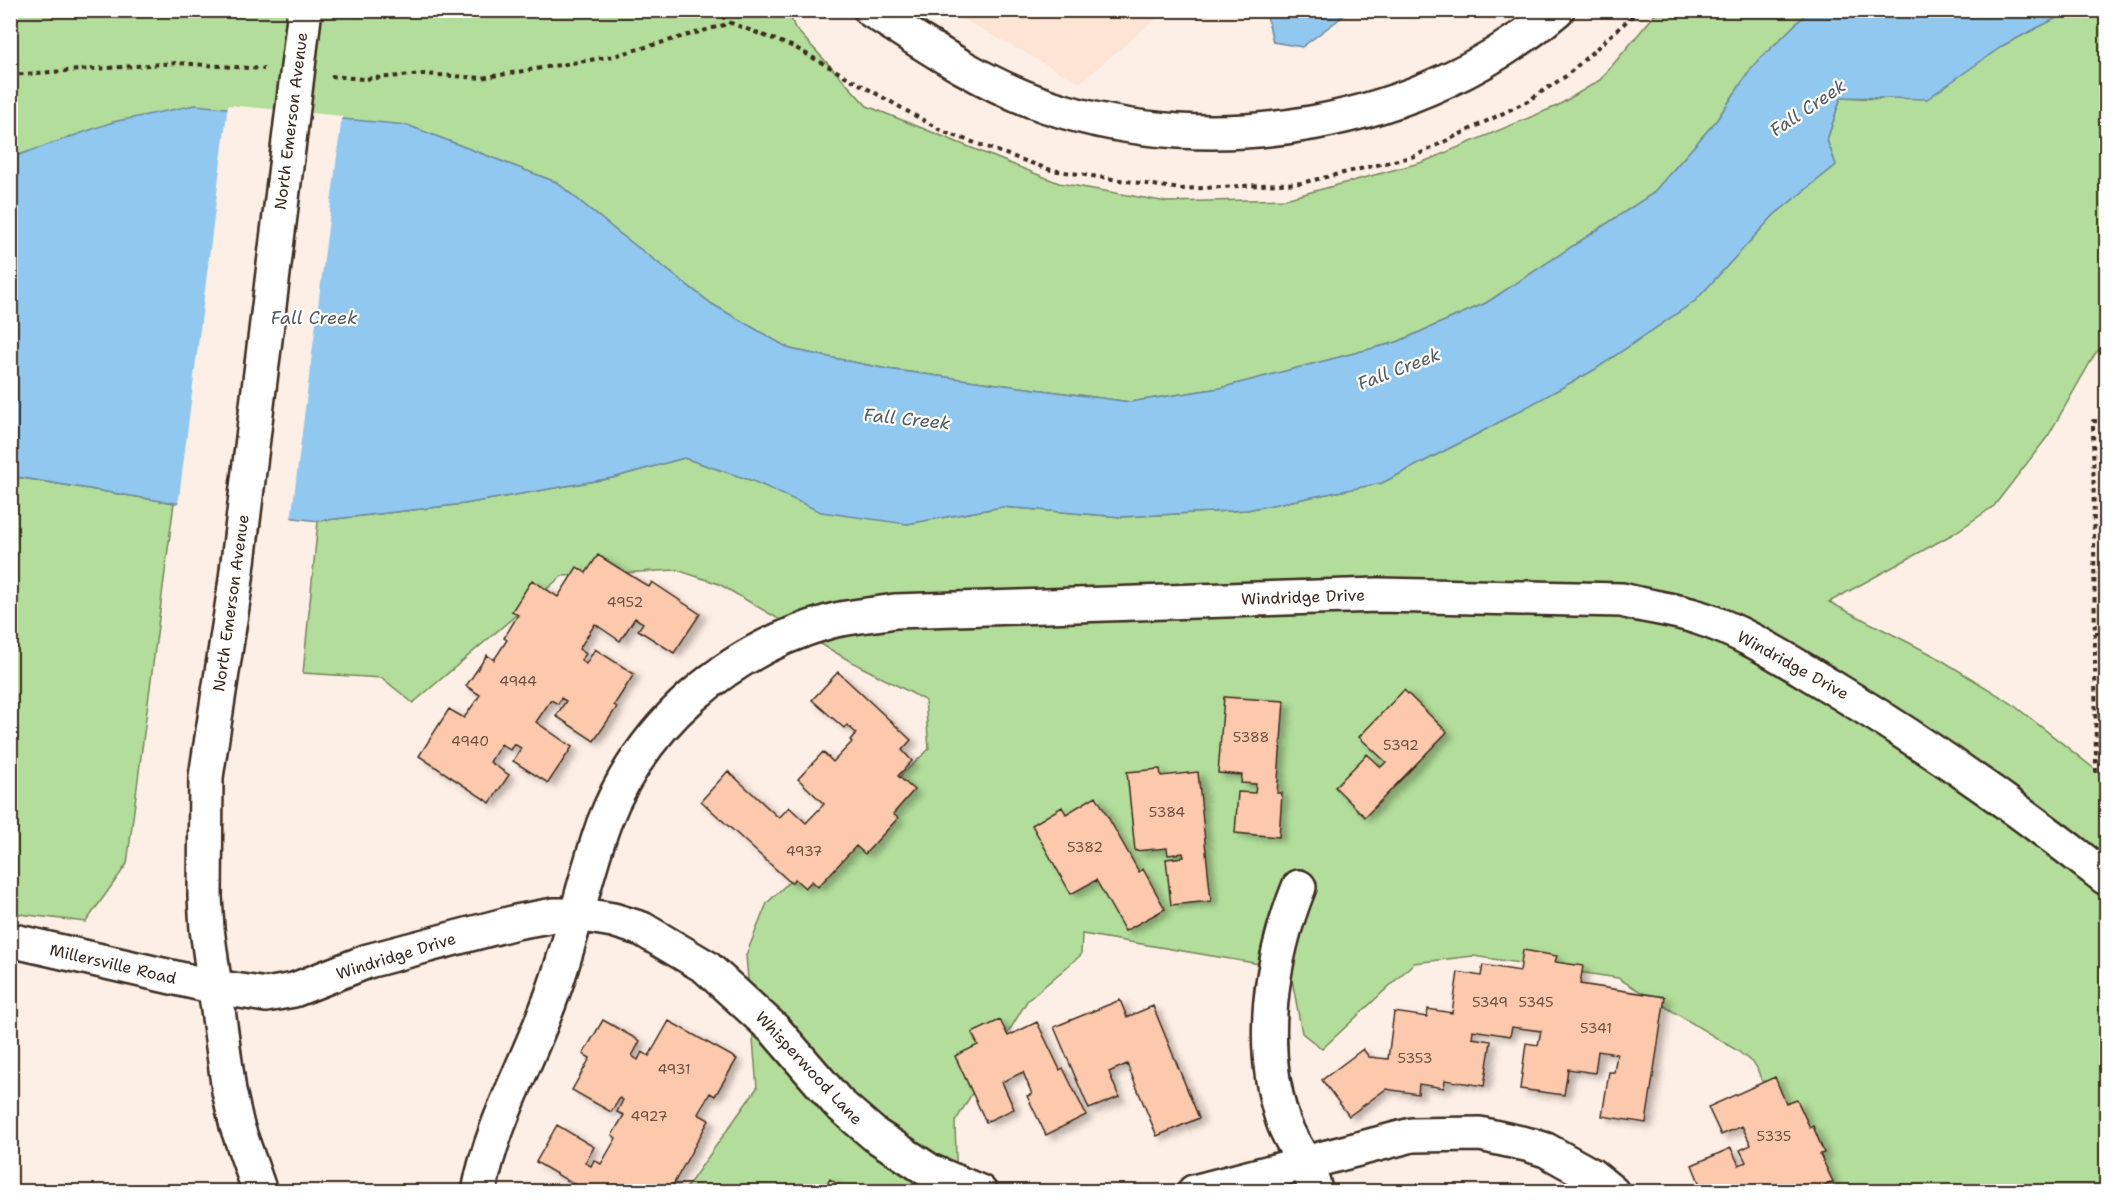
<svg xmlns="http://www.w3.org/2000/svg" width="2117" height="1202" font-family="'Shantell Sans',sans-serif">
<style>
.built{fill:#fde4d5}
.green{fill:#b2dd9a;stroke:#76845c;stroke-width:1.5}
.water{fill:#90c8ef;stroke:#6e899b;stroke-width:1.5}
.pier{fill:#feefe6}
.building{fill:#fcc9ac;stroke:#3b2a1e;stroke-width:1.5;filter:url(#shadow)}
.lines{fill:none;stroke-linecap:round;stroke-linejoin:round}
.minor-casing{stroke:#3b2a1e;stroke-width:38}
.major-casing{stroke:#3b2a1e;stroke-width:38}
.path{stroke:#3b2a1e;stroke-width:4;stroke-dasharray:4.5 4.5;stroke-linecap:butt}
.minor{stroke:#fff;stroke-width:33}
.major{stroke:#fff;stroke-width:33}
.major-bridge-casing{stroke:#3b2a1e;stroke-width:38;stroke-linecap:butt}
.major-bridge{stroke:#fff;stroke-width:33}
.labels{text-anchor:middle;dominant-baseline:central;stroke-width:4.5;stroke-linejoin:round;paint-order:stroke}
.number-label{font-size:14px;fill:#6b5242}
.street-label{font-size:16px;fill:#3b2a1e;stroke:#fff}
.water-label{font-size:18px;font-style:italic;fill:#54595d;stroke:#fff}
</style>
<defs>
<filter id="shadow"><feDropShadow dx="6" dy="4" stdDeviation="3" flood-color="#0004"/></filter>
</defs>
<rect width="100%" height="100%" fill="#feefe6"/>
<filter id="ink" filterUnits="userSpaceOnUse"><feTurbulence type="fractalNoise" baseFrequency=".0167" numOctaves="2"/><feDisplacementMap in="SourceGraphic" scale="12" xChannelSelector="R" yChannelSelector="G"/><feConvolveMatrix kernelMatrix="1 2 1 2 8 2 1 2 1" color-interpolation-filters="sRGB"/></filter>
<g filter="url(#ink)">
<path class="built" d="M948,11h217l-85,72z"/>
<path class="green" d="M10,11h778l7,17 72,78 192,77 108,19 118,-3 138,-37 134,-56 43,-26 58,-69h151l-56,55 -37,55 -64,73 -166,109 -89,39 -177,46 -90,14 -243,-33 -97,-20 -78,-45 -93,-71 -63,-51 -149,-57 -396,33z
M2070,11h36v331l-11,12 -47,82 -54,70 -41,28 -124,68 106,54 76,47 95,75v413h-300l-50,-125 -18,-15 -120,-73 -145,-22 -59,7 -92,86 -20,-16 -12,-64 -208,-35 -1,21 -54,46 -72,121 2,69h-273l73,-103 -11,-133 21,-52 162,-154 -4,-49 -75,-39 -131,-77 -42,-14 -115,6 -149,127 -31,-25 -79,-5 15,-152 146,-17 148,-26 72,-20 69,23 154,43 95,-17 119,10 126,-7 135,-27 99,-51 113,-62 101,-69 79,-86 62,-50 -9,-25 14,-43 37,2 126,-54z
M10,476l164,27 -47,361 -41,58 -75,-9z"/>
<path class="water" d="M1263,11h87l-48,36 -29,-5 -6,-26z
M1809,11h261l-66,34 -77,54 -86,-2 -14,43 9,25 -62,50 -79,86 -101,69 -113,62 -99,51 -135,27 -126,7 -119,-10 -95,17 -86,-12 -68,-31 -69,-23 -72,20 -148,26 -146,17 -157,-20 -150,-25 -1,-318 103,-36 82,-17 212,20 149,57 63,51 93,71 78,45 97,20 243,33 90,-14 177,-46 89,-39 166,-109 64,-73 37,-55z"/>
<path class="pier" d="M228,105l114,11 -51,404 -113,-14z"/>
<path class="building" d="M598,555l51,32 3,-5 48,32 -26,39 -36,-23 5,-7 -8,-5 -15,23 -25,-17 -16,25 7,5 -5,6 5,4 9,-15 39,25 -20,31 3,2 -23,34 -38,-25 10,-15 -5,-3 -3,6 -7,-4 -15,22 36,25 -24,36 -35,-22 8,-13 -7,-4 -4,6 -9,-6 -11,18 19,13 -19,28 -71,-47 30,-47 15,9 16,-23 -14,-9 21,-31 7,5 13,-20 -3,-2 14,-23 -6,-4 20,-31 26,17 19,-30 9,6z
M838,672l73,68 -9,10 10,11 -14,15 16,14 -21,24 5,4 -33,36 -9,-8 -38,41 -6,-6 -7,7 -10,-9 -4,4 -90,-82 27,-30 51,47 10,-11 17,16 18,-19 -26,-25 25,-27 10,10 19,-20 -2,-2 6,-7 -9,-8 -3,3 -32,-28z
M1404,690l43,42 -82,85 -30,-30 32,-33 14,13 5,-5 -27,-25z
M1224,697l60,4 -7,92h5l-3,44 -44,-4 3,-41 17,1 1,-9 -15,-1 1,-8 -24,-2z
M1160,769l1,7 37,-4 13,129 -40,4 -5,-46 18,-2 -1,-4 -15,2 -1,-7 -32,3 -8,-79z
M1096,796l43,76 4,-3 22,40 -40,22 -29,-51 -25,14 -39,-69 30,-18 4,7z
M1523,950l34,6 -2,6 28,4 -3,18 85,13 -19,126 -44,-7 7,-44h5l3,-18 -19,-3 -3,22 -27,-4 -4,26 -44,-6 6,-46 12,2 3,-14 -29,-4 -2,9 -37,-6 -1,8 19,3 -7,45 -39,-6 -1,8 -25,-4 -1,10 -32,-5 -37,27 -27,-36 41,-31 6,8 19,2 6,-47 33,5 1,-8 24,4 6,-41 23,4 2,-11 37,6z
M1120,1000l7,17 26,-11 46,112 -42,18 -30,-72 -18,8 10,25 -30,12 -35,-82z
M603,1020l37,21 -8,15 6,4 4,-8 7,4 20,-35 68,38 -22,37 -5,-3 -12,21 11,6 -40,72h-82l-51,-30 21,-37 37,22 -9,16 6,3 3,-6 7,4 15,-26 -4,-3 12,-20 -7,-3 6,-12 -3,-2 -9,14 -39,-22 18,-32 -7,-4z
M1000,1020l8,16 29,-14 23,48 3,-2 23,47 -40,20 -19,-39 5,-2 -9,-22 -21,10 12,27 -28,13 -31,-66 23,-11 -6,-12z
M1775,1077l11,27 11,-4 13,28 3,-2 11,27 -4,1 13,28 -9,4 3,6h-78l-2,-5 -9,5h-35l-11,-27 39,-17 8,17 7,-3 -6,-12 11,-5 -9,-19 -21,9 -13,-28z
M830,1179l19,13h-27z"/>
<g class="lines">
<g class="minor-casing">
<path id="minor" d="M1299,887c-29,72 -41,159 -16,234 8,24 29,45 32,71
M10,940l205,47 51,8 28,-5 74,-29 148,-39 38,-7h29l30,5 29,9 64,38 69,63 63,73 37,32 55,36 50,21
M479,1192c13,-71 51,-133 74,-200 20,-55 31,-114 51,-169 38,-99 123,-172 224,-201 22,-6 45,-7 67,-11l483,-16 244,5c25,7 51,9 75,17 48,15 91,44 133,69 96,58 188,122 276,192
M1194,1192l218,-57 68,-1 50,11 16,5 45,25 21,17"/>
</g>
<g class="major-casing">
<path id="major" d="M871,10c56,36 113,75 176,96 168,56 374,20 510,-96
M235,587l-29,190 -1,120 2,32 22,162 8,35 23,66"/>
</g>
<path class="path" d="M715,10l15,13
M10,75l167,-12 87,6
M331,76l32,3 62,-5 56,4 133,-22 117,-33 63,24 150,85 107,38 130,19 120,-6 114,-27 111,-54 40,-26 73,-66
M2106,422l-13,-1 3,350h10
M2095,633h11"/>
<use href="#minor" class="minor"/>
<use href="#major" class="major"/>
<g class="major-bridge-casing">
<path id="major-bridge" d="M235,587l69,-570"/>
</g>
<use href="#major-bridge" class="major-bridge"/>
</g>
</g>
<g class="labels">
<g class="number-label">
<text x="625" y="602">4952</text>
<text x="518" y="681">4944</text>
<text x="1251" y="737">5388</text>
<text x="470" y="741">4940</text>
<text x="1401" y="745">5392</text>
<text x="1167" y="812">5384</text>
<text x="1085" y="847">5382</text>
<text x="804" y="851">4937</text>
<text x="1490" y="1002">5349</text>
<text x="1536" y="1002">5345</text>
<text x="1596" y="1028">5341</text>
<text x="1415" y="1058">5353</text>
<text x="674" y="1069">4931</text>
<text x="649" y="1116">4927</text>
<text x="1774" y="1136">5335</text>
</g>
<g class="street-label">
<text transform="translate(291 121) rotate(-83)">North Emerson Avenue</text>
<text transform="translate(1303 597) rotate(-2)">Windridge Drive</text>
<text transform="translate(231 603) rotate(-82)">North Emerson Avenue</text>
<text transform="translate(1793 665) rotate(29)">Windridge Drive</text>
<text transform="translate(396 956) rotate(-17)">Windridge Drive</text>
<text transform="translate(113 964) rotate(13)">Millersville Road</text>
<text transform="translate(809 1068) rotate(47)">Whisperwood Lane</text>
</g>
<g class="water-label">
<text transform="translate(1808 108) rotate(-34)">Fall Creek</text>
<text x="314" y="318">Fall Creek</text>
<text transform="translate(1399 369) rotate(-21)">Fall Creek</text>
<text transform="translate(907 419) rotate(6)">Fall Creek</text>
</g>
</g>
<rect width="2117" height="1202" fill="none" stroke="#fff" stroke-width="36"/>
<rect x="18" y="18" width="2081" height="1166" fill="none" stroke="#3b2a1e" stroke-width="2" filter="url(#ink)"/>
</svg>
